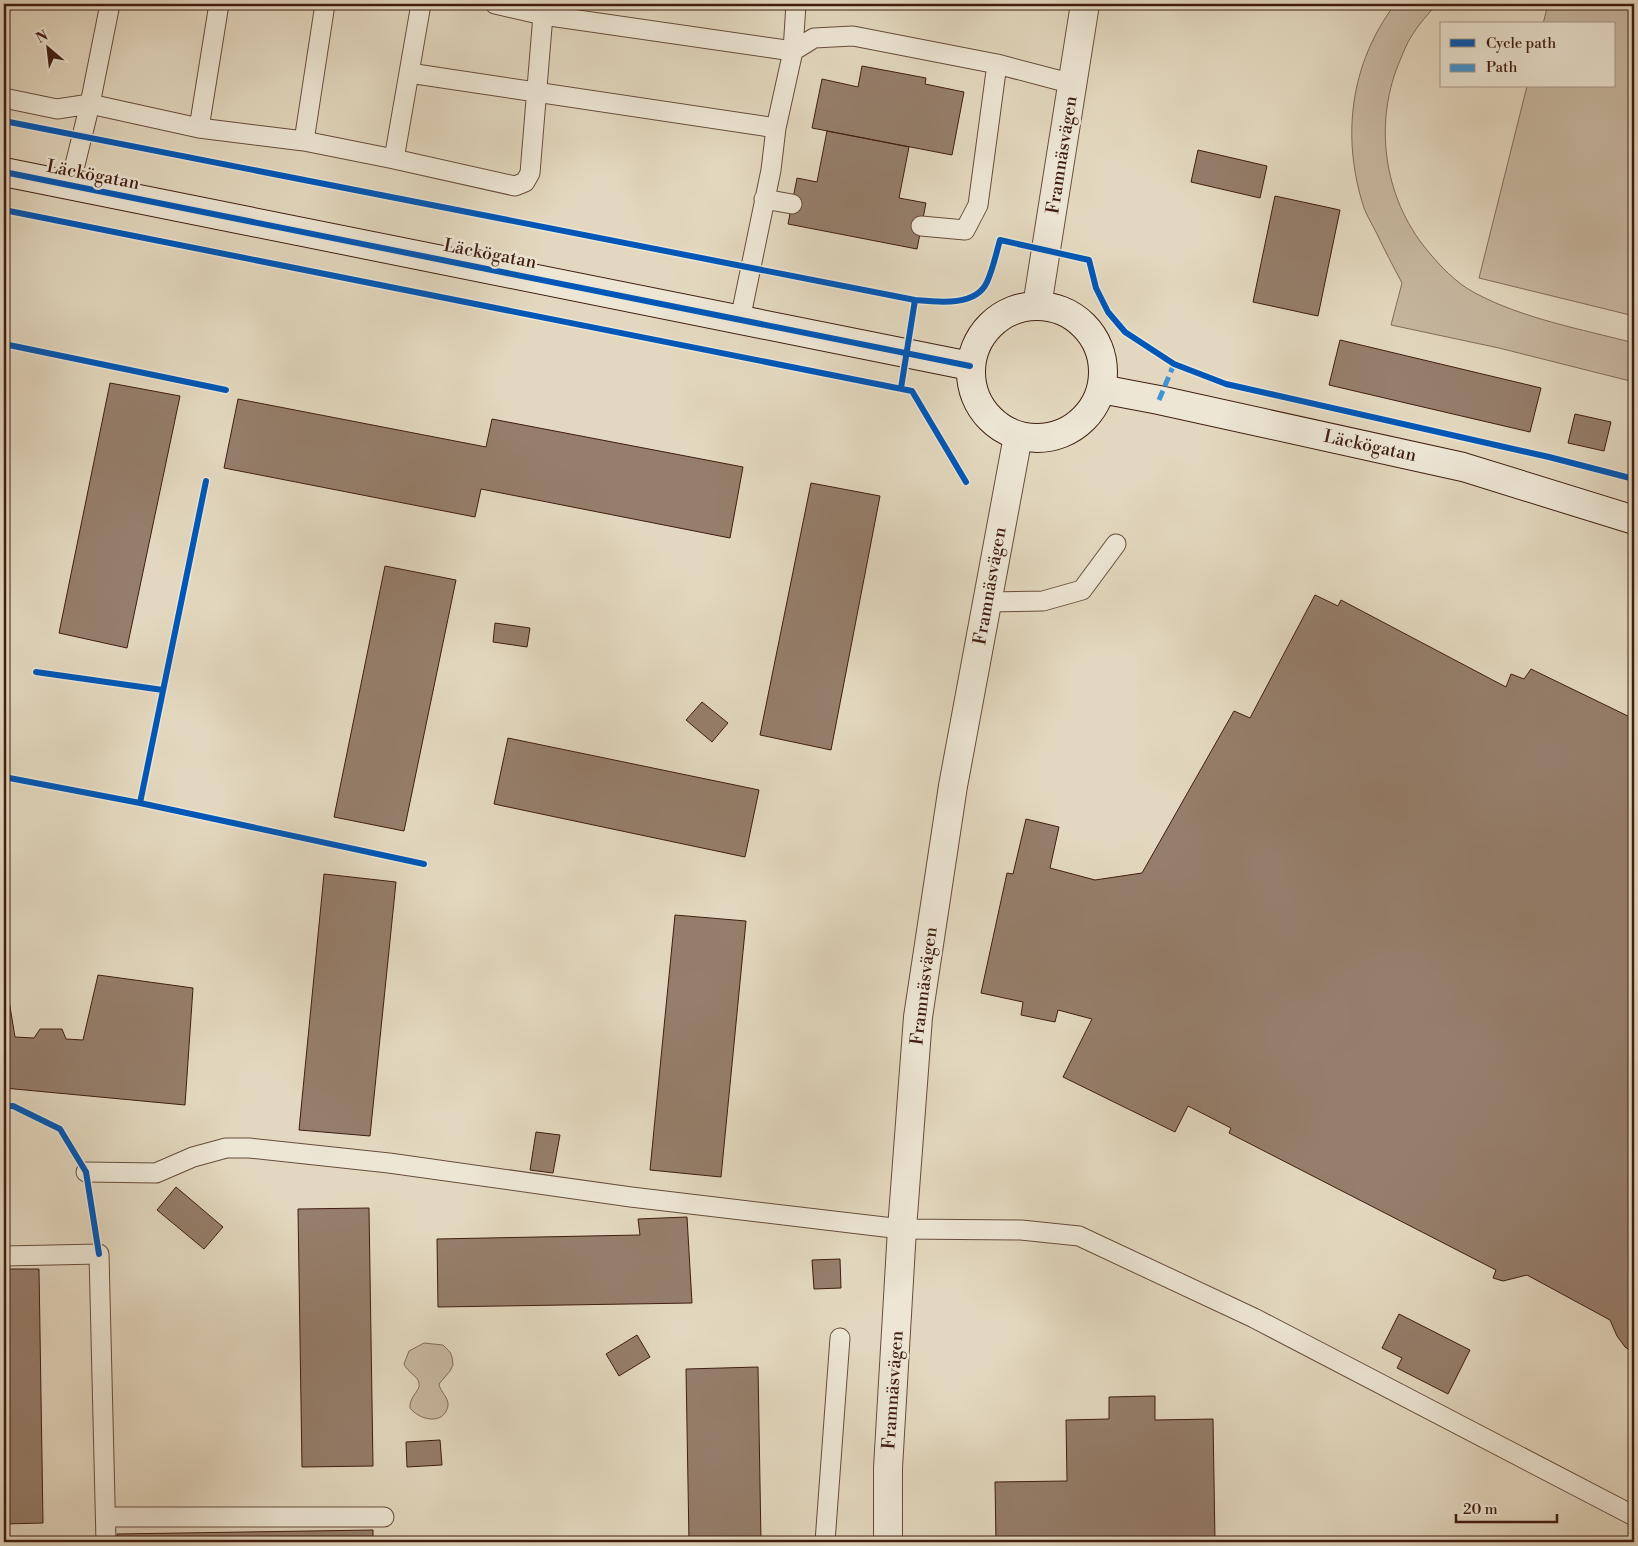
<svg xmlns="http://www.w3.org/2000/svg" width="1638" height="1546" font-family="'Libre Bodoni',serif">
<style>
.green{fill:#c7b8a1;stroke:#846a59}
.building{fill:#957e6b;stroke:#401d11}
.lines{fill:none;stroke-linecap:round;stroke-linejoin:round}
.service-casing{stroke:#694c3c;stroke-width:21}
.minor-casing{stroke:#694c3c;stroke-width:30}
.secondary-casing{stroke:#401d11;stroke-width:30}
.service{stroke:#ede6d5;stroke-width:19}
.minor{stroke:#ede6d5;stroke-width:28}
.secondary{stroke:#ede6d5;stroke-width:28}
.quiet{stroke:#3f94d3;stroke-width:5;stroke-dasharray:10 5;stroke-linecap:butt}
.cycleway-casing{stroke:#ede6d5;stroke-width:9}
.cycleway{stroke:#0057b8;stroke-width:6}
.labels{text-anchor:middle;dominant-baseline:central;stroke-width:5;stroke-linejoin:round;paint-order:stroke}
.street-label{font-size:18px;fill:#401d11;stroke:#ede6d5}
</style>
<rect width="100%" height="100%" fill="#e3d8bf"/>
<filter id="stains"><feTurbulence type="fractalNoise" baseFrequency=".004" numOctaves="4"/><feColorMatrix values="0 0 0 0 .2 0 0 0 0 .09 0 0 0 0 .02 0 0 0 .5 -.17"/></filter>
<radialGradient id="worn" r=".72"><stop offset=".6" stop-color="#630" stop-opacity="0"/><stop offset="1" stop-color="#630" stop-opacity=".3"/></radialGradient>
<path class="green" d="M1395,4h42c-9,10 -19,21 -26,33 -4,6 -7,14 -10,21 -28,63 -18,139 26,192 13,16 29,33 48,43 49,26 106,36 159,50v39l-135,-34 -108,-23 11,-42c-9,-17 -18,-34 -26,-51 -4,-8 -9,-16 -12,-24 -23,-71 -14,-144 31,-204z
M1548,4h86v312l-155,-38 48,-192h87v-62h-71z
M424,1343l19,2 7,7 2,5 1,8 -3,6 -11,13c1,8 10,13 9,22 -4,20 -29,14 -38,2 -1,-12 11,-17 9,-25 -1,-7 -12,-11 -15,-19l5,-13z"/>
<path class="building" d="M862,66l64,12 -1,6 39,8 -12,63 -140,-27 10,-49 36,8z
M827,131l82,16 -10,51 27,5 -9,46 -129,-25 9,-46 20,4z
M1198,150l69,16 -7,32 -69,-16z
M1275,196l65,14 -22,106 -65,-14z
M1340,340l201,48 -11,44 -201,-47z
M110,383l70,13 -53,252 -68,-15z
M238,399l248,48 6,-28 251,48 -13,71 -249,-49 -6,28 -251,-49z
M1575,414l36,8 -7,29 -36,-8z
M811,483l69,13 -49,254 -71,-15z
M385,566l71,14 -52,251 -70,-14z
M1315,595l23,11 3,-6 165,87 5,-13 13,5 7,-10 103,50v634l-9,-6 -8,-11 -7,-16 -83,-45 -24,6 -10,-3 3,-8 -267,-137 2,-5 -43,-22 -13,26 -112,-55 29,-58 -34,-9 -3,12 -34,-7 2,-13 -42,-9 26,-120 6,1 13,-55 33,8 -9,41 45,12 47,-7 92,-162 16,7z
M495,623l35,5 -3,19 -34,-5z
M702,702l26,21 -16,19 -26,-22z
M508,738l251,52 -14,67 -251,-53z
M324,874l72,8 -26,254 -71,-6z
M675,915l71,6 -25,256 -71,-7z
M4,970l11,67 19,1 6,-9h22l4,10 17,1 15,-65 95,13 -8,117 -181,-17z
M536,1132l24,3 -7,38 -23,-3z
M176,1187l47,40 -19,22 -47,-39z
M369,1208l4,258 -71,1 -4,-258z
M687,1217l5,86 -254,4 -1,-68 203,-4 -2,-16z
M840,1259l1,29 -27,1 -2,-29z
M4,1269h35l4,254 -39,1z
M1399,1314l71,36 -22,44 -51,-26 5,-10 -20,-10z
M637,1335l13,22 -31,19 -13,-22z
M758,1367l3,175h-72l-3,-173z
M1155,1396v24l58,-1 2,123h-219l-1,-60 72,-1 -1,-61 43,-1v-22z
M440,1440l2,25 -35,2 -1,-25z
M373,1530v12h-256v-8z"/>
<g class="lines">
<g class="service-casing">
<path id="service" d="M495,4l48,11 250,36 3,-47
M409,73l367,55
M4,98l53,11 33,-5 109,24 105,13 90,18 121,27 10,-4 5,-9 13,-158
M199,128l20,-124
M304,141l21,-137
M394,159l27,-155
M70,185l20,-81 20,-100
M764,199l28,5
M921,226l44,4 13,-25 19,-141
M740,320l31,-150 5,-42 17,-77 21,-13 39,-2 144,28 76,20
M987,602l56,-1 39,-11 34,-46
M86,1172l70,1 37,-16 33,-9h23l140,15 242,34 245,29 26,3 119,1 58,6 175,82 380,198
M4,1256l95,-2 7,288
M106,1517h278
M825,1542l15,-204"/>
</g>
<g class="minor-casing">
<path id="minor" d="M1037,306l48,-302
M888,1542v-74l14,-239 16,-212 35,-231 65,-350"/>
</g>
<g class="secondary-casing">
<path id="secondary" d="M4,172l966,194
M971 372a66 66 0 1 1 132 0a66 66 0 1 1-132 0Z
M1101,389l58,11 304,67 171,53"/>
</g>
<use href="#service" class="service"/>
<use href="#minor" class="minor"/>
<use href="#secondary" class="secondary"/>
<path class="quiet" d="M1159,400l15,-36"/>
<g class="cycleway-casing">
<path id="cycleway" d="M4,121l911,179c22,2 61,7 72,-18 6,-13 9,-28 13,-42l89,20 7,28 12,24 17,20 49,32 52,20 323,73 85,22
M4,172l966,194
M4,210l908,181 54,91
M4,344l222,46
M901,388l14,-88
M36,672l127,18
M4,777l136,26 284,61
M140,803l66,-322
M4,1106h9l47,23 26,43 13,82"/>
</g>
<use href="#cycleway" class="cycleway"/>
</g>
<g class="labels">
<g class="street-label">
<text transform="translate(1062 155) rotate(-81)">Framnäsvägen</text>
<text transform="translate(93 175) rotate(11)">Läckögatan</text>
<text transform="translate(490 254) rotate(11)">Läckögatan</text>
<text transform="translate(1370 446) rotate(12)">Läckögatan</text>
<text transform="translate(990 586) rotate(-80)">Framnäsvägen</text>
<text transform="translate(924 986) rotate(-83)">Framnäsvägen</text>
<text transform="translate(893 1390) rotate(-86)">Framnäsvägen</text>
</g>
</g>
<rect width="1638" height="1546" fill="none" stroke="#e3d8bf" stroke-width="20"/>
<rect x="5" y="5" width="1628" height="1536" fill="none" stroke="#401d11" stroke-width="2.5"/>
<rect x="10" y="10" width="1618" height="1526" fill="none" stroke="#401d11"/>
<rect x="1440" y="22" width="175" height="65" fill="#ede6d5" stroke="#a89687"/>
<rect x="1450" y="39" width="25" height="8" fill="#0057b8" stroke="#a89687"/>
<text x="1486" y="48" font-size="15" fill="#401d11">Cycle path</text>
<rect x="1450" y="64" width="25" height="8" fill="#3f94d3" stroke="#a89687"/>
<text x="1486" y="72" font-size="15" fill="#401d11">Path</text>
<g transform="translate(48 48) rotate(332)" stroke="#ede6d5" stroke-width="4" paint-order="stroke">
<path d="M0-4L9 19L0 12L-9 19Z" fill="#401d11"/>
<text y="-8" font-size="14" font-weight="bold" text-anchor="middle" fill="#401d11">N</text>
</g>
<path d="M1456 1514v8h101v-8" fill="none" stroke="#401d11" stroke-width="2.5"/>
<text x="1463" y="1514" font-size="15" fill="#401d11" stroke="#ede6d5" stroke-width="4" paint-order="stroke">20 m</text>
<rect width="100%" height="100%" filter="url(#stains)"/>
<rect width="100%" height="100%" fill="url(#worn)"/>
</svg>
